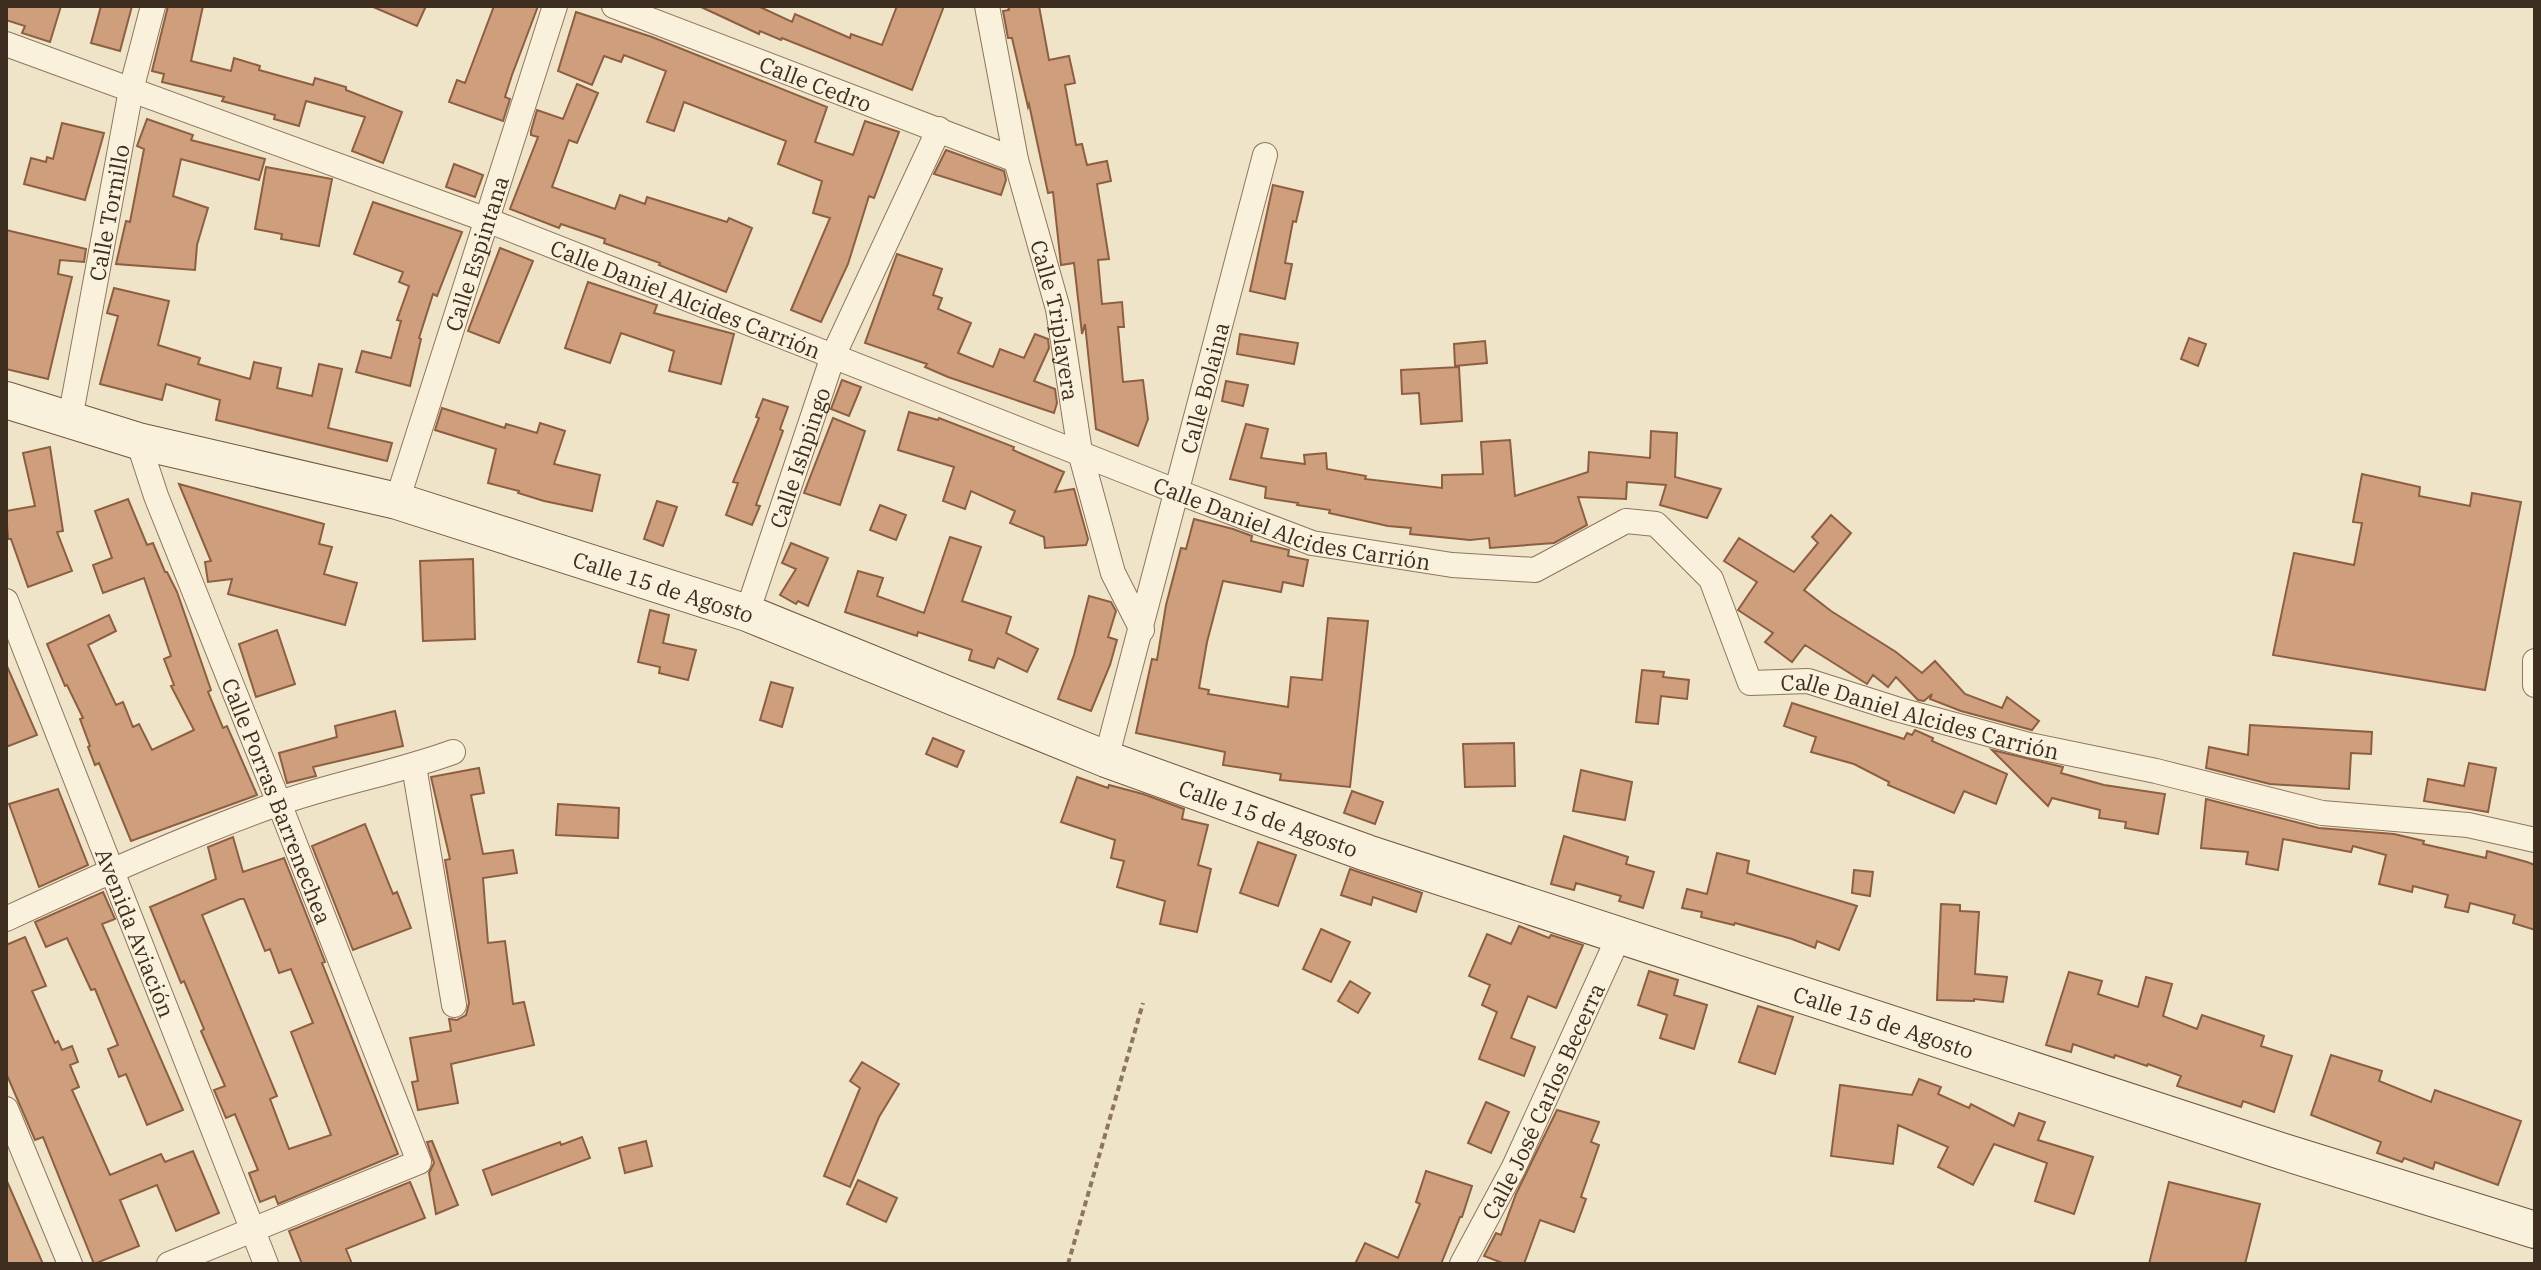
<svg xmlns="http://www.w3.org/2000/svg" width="2541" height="1270" font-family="'IBM Plex Serif',serif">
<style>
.building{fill:#cf9f7d;stroke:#8d5f41;stroke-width:2;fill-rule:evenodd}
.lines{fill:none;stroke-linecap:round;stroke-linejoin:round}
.street-casing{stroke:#8d765c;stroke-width:26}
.secondary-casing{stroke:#6f573f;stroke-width:38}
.path{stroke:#8d765c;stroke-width:4;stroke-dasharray:6 4;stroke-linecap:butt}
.street{stroke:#faf1dc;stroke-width:24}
.secondary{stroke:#faf1dc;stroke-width:36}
.labels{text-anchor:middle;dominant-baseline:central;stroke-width:8;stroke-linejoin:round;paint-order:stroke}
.street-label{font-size:22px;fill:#3d2e20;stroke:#f7eed8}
</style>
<rect width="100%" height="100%" fill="#f0e4c8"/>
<path class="building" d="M6,6h55l-11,36 -28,-9 3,-7 -19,-6z
M101,6h31l-12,45 -29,-8z
M168,6h35l-12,55 40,10 3,-13 26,8 -1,4 54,15 2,-7 31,9v3l56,22 -19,51 -31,-12 13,-34 -59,-16 -7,25 -25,-7 1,-4 -53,-14 2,-4 -62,-15 2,-8 -12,-3z
M371,6h55l-9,20z
M494,6h44l-26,69 -7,22 5,2 -7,22 -54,-19 8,-22 8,3z
M699,6h59l34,16 3,-8 55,24 1,-4 31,11 15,-39h47l-32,84 -130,-52 -1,2 -21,-9 -1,3z
M1008,6h31l10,54 20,-4 6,27 -10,2 11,60 6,-1 5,21 20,-4 4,20 -14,3 12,75 -11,1 4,44 20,-2 2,25h-6l5,55 20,-2 5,39 -10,27 -42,-17 -11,-105 -3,10 -8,-71 -13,2 -8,-73 -5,1 -19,-89 -1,3 -16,-69h-4l-5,-27 6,-1z
M576,12l76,25 175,70 -12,35 38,13 12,-34 34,11 -25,66 -5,-2 -21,68 -27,58 -30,-12 39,-92 -17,-5 9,-32 -44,-17 8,-23 -102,-39 -10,29 -27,-9 19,-51 -42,-16 -3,7 -17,-6 -12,29 -34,-14z
M577,84l21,9 -21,50 -8,-3 -17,47 63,22 5,-14 25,9 2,-7 80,25 2,-4 23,10 -26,64 -67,-27 1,-2 -56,-20 1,-4 -44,-15 -2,4 -49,-19 28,-72 -7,-2v-4l6,-21 26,9z
M147,119l46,16 -2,5 74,19 -6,21 -78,-21 -8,37 35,12 -11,37 -2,25 -79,-6 10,-43 4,1 14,-73 -7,-3z
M62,123l42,10 -19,67 -61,-16 7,-26 15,4 1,-5 6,2z
M946,150l58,21 2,9 -5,15 -67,-21z
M454,164l29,11 -8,22 -29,-10z
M266,167l66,12 -13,67 -38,-7 1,-5 -27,-5z
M1273,185l30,7 -7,30 -3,-1 -8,42 7,1 -7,35 -35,-8z
M373,202l89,30 -25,64 -4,-2 -14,44 2,1 -11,47 -54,-14 6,-21 29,7 10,-37 -4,-1 12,-34 -10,-4 4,-10 -49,-18z
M6,230l80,19 -2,13 -24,-2 -2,14 14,3 -24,102 -42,-10z
M500,248l33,13 -34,82 -31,-12z
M897,254l45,15 -9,26 9,3 -4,11 33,14 -13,30 35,14 7,-18 24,9 11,-24 13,5 1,9 -15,33 21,8 2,14 -3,10 -106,-36 -23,-10 2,-3 -62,-21z
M588,282l69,23 -3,8 80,21 -13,50 -52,-13 5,-20 -53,-18 -11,30 -45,-15z
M114,288l55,13 -11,44 42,13 -2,6 52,15 4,-17 27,6 -4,20 35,8 7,-32 23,5 -14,59 64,15 -5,18 -171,-41 4,-20 -54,-16 -4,16 -62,-16 18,-68 -11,-3z
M1240,334l58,9 -4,21 -57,-10z
M2189,338l17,6 -8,22 -17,-7z
M1485,341l2,22 -32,3 -1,-22z
M1459,367l3,54 -41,3 -2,-31 -17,1 -1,-24z
M842,380l19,7 -12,29 -18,-7z
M1226,381l22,4 -5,21 -21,-5z
M763,399l25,8 -8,22 3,2 -27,74 4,1 -8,19 -26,-10 12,-32 -5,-1 26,-64 -3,-1z
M442,408l63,20 1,-4 31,9 3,-10 25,8 -11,33 46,11 -8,36 -48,-10 -26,-8 1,-2 -31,-8 8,-34 -61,-19z
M909,412l29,8 1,-2 75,29 -1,3 51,22 -9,20 19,-3 14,50 -2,6 -41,3 -1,-11 -34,-14 5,-12 -44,-20 -6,18 -22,-8 11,-34 -56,-17z
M833,418l32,13 -25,74 -36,-12z
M1246,424l22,5 -7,29 44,6 -1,-9 22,-2 1,16 39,7 -1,3 77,9v-13l41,-1 -2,-32 29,-2 5,56 73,-24 1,-20 61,6 1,-27 26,2 -2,44 46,12 -14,29 -47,-13 6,-20 -39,-3 -1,17 -48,-2 9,28 -33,18 -64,5 -1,-10 -19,2 -60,-6 1,-6 -23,-2 -59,-13 1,-3 -33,-5 1,-2 -33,-5 1,-11 -36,-8z
M50,447l13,84 -6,1 15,39 -44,16 -17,-48h-3l-2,-28 29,-5 -12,-53z
M2362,474l58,13 -1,9 51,10 2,-13 49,9 -36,188 -212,-35 21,-102 60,12 8,-42 -9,-1z
M179,484l145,40 -5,20 13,3 -8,27 33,9 -12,42 -117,-31 4,-15 -24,3 -3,-20 6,-1z
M128,499l19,46 6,-2 12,29h2l10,20 34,98 -3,2 15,36 4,-2 30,69 -126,46 -32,-78 -4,2 -7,-18 2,-1 -10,-27 3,-1 -16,-33 -2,1 -18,-42 62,-29 7,16 -28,14 28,60 7,-3 10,25 6,-3 13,26 42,-20 -23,-44 3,-1 -10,-26 7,-3 -27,-78 -41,15 -10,-28 19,-7 -17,-47z
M657,501l20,6 -14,39 -19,-7z
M880,505l26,10 -10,25 -26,-10z
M1831,515l20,18 -47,57 27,21 65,41 26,21 13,-12 30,33 37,14 5,-11 32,24 -7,9 -71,-19 -31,-12 2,-5 -8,7 -6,-1 -22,-23 -8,10 -15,-12 -6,9 -62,-39 -13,17 -27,-20 8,-9 -35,-23 19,-28 -33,-21 15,-23 55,34 24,-29 -6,-6z
M1194,519l39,10 19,7 -1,5 38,9 -1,6 20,4 -5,26 -20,-4 -2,10 -58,-11 -16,61 -8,46 10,2 -1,4 80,13 3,-30 31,3 6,-62 40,3 -18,166 -70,-7 1,-6 -58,-9 2,-13 -89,-19 16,-74 5,1 9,-55 15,-57 5,1z
M950,537l31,10 -19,54 49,16 -5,16 32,16 -11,23 -29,-14 -4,10 -25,-8 3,-10 -54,-18 -1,4 -72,-24 13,-41 25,7 -6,18 47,17z
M791,543l37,15 -20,48 -10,-5 -2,3 -16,-9 16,-26 -14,-6z
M473,559l2,80 -52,2 -3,-80z
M1089,596l22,6 5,9 -8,26 9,3 -7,25 -19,46 -33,-12 16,-44z
M650,610l19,5 -6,28 33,7 -8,30 -29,-7 1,-6 -22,-5z
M277,630l18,54 -39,13 -17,-53z
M6,664l31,71 -31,12z
M1642,670l22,2 -1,5 26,3 -2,19 -26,-3 -3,28 -22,-2z
M771,682l22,6 -11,39 -22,-7z
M1792,703l112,36 3,-6 5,2 3,-5 18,8 -1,3 75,33 -11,30 -32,-13 -10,22 -66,-28 1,-3 -35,-18 -43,-12 5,-15 -32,-11z
M395,711l8,35 -90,21 3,9 -29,7 -8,-30 58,-16 -2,-11z
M2250,725l122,7 -1,22 -20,-1 -2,36 -79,-5 -64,-16 3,-21 39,8z
M933,738l31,13 -7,16 -31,-13z
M1514,743l1,43 -50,1 -2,-43z
M1992,750l71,17 -2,6 43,12 61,9 -7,40 -33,-6 1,-6 -27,-4 1,-8 -48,-12 -4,8z
M2469,763l27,5 -8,44 -64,-11 4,-22 36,7z
M479,768l5,25 -13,2 12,59 30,-4 4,23 -34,5 5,65 17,-2 8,63 11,-2 10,43 -83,19 7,39 -40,7 -6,-28 6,-1 -8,-43 41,-7 -2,-12 8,1 9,-5 3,-12 -24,-143 5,-1 -19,-82z
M1581,770l51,12 -7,38 -52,-9z
M1077,777l31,11 1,-3 34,9 41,15 -2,10 26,6 -10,40 13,4 -14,63 -37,-8 5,-23 -48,-14 7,-26 -13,-3 4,-18 -54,-18z
M58,789l30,76 -49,22 -30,-83z
M1352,791l31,11 -8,22 -31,-11z
M2206,799l113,29 75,6 30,7 -1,3 63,14 1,-7 40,11 8,3v65l-22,-7 2,-8 -45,-12 -2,9 -23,-5 3,-12 -35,-9 -1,6 -33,-8 7,-29 -33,-9 -2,6 -68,-13 -5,31 -32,-6 2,-12 -47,-4z
M558,804l61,4 -1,30 -62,-3z
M365,824l28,70 4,-2 14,36 -58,22 -41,-104z
M1564,836l64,21 -2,7 28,8 -11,36 -24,-7 2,-5 -45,-13 -2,7 -23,-6z
M233,837l10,35 41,-14 41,104 -3,1 76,191 -120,50 -3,-8 -15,6 -11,-29 9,-3 -23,-56 -9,4 -12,-28 11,-4 -24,-55 3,-2 -20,-48 -3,2 -31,-76 66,-28 -8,-32zM240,899h4l21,52 5,-2 9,24 12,-4 22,54 -22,9 40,103 -42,14 -19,-50 7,-3 -75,-181z
M1258,842l38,13 -18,51 -38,-13z
M1717,853l32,8 -2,12 110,33 -18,44 -22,-9 -2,7 -23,-9 -57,-16 -1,2 -33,-8 1,-5 -20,-4 5,-19 20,5z
M1350,869l72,24 -6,19 -43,-15 -2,8 -30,-10z
M1854,870l19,2 -3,24 -18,-3z
M103,892l12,27 -13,5 81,186 -36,15 -21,-51 -7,3 -11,-28 10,-4 -23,-56 -4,1 -24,-52 -21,9 -11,-25z
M1941,904l19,1v6l19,1 -4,62 32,3 -4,25 -29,-3v2l-37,-1z
M1519,926l30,12 2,-3 32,10 -27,63 -28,-12 -17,42 24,9 -11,29 -45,-17 18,-47 -15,-7 8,-20 -21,-9 18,-42 24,10z
M1321,929l29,13 -19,40 -28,-13z
M25,937l21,49 -14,5 23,52 3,-2 4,9 10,-4 6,16 -8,3 9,22 -7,3 38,85 51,-21 4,8 28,-11 26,62 -43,18 -19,-46 -37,15 19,46 -45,18 -51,-127 -8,3 -29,-67v-128z
M1649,971l29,9 -4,15 33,10 -13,44 -34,-11 7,-23 -29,-10z
M2069,972l33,9 -4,13 40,13 8,-30 26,7 -9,32 34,13 5,-14 62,21 -3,10 31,10 -18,56 -31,-11 -2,6 -64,-21 4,-10 -33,-12 -1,2 -32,-11 -1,3 -41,-14 -2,8 -25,-7z
M1350,981l20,12 -12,20 -20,-12z
M1758,1006l35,11 -18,57 -36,-12z
M2331,1055l51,16 -3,10 52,21 4,-12 86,31 -23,64 -63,-23 -2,7 -29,-11 -2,4 -25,-9 4,-11 -70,-27z
M862,1062l37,22 -20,33 -29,70 -26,-11 36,-88 -10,-7z
M1919,1079l22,8 -3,7 31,14 2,-4 43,22 5,-13 26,9 -7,18 55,17 -19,57 -39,-13 12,-38 -53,-19 -21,41 -35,-18 10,-20 -50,-22 -5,39 -62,-8 9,-71 72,10z
M1486,1102l23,10 -18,41 -23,-10z
M1557,1110l42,12 -8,20 8,3 -18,52 5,2 -12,33 -34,-12 -16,44h-19l-21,-8 12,-23 5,2 15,-41z
M582,1137l8,21 -98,37 -9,-25 77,-28 1,3z
M432,1141l26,64 -22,9 -7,-41 5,-10 -7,-21z
M646,1141l6,25 -27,7 -6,-25z
M1426,1171l46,15 -10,31h-2l-19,47h-86l10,-21 33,15 22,-54 -4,-2z
M6,1179l27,62 10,23h-37z
M858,1180l39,18 -11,24 -39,-18z
M410,1182l15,36 -79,31 6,15h-50l-13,-33z
M2169,1182l91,22 -15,60h-96z"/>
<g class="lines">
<g class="street-casing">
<g id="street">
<path id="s1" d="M614,6l402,154"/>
<path id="s2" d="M987,6l29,154 42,149 22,143 33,121 29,57"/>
<path id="s3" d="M6,44l481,176 691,272 134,51 140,22 83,5 91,-49 30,3 55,55 39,104 58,-2 88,28 133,36 127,26 166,42 146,12 67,15"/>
<path id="s4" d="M70,419l61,-329 22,-84"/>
<path id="s5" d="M138,441l18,55 123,307 140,359 -250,102"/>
<path id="s6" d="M397,501l158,-495"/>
<path id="s7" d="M6,601l260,663"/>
<path id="s8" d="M747,613l86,-257 106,-227"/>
<path d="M2535,661v24"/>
<path id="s9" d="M1106,759l159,-604"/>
<path d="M414,766l40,239"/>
<path d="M6,919c89,-41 179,-82 271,-115 58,-21 119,-31 176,-52"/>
<path d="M6,1109l64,155"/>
<path id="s10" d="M1462,1264l52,-97 106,-233"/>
</g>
</g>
<g class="secondary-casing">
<g id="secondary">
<path id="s11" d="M6,400l132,41 259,60 350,112 359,146 261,94 914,298 254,79"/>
</g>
</g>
<path class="path" d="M1068,1264l75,-261"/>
<use href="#street" class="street"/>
<use href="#secondary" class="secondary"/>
</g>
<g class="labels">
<g class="street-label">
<text stroke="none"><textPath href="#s1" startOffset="216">Calle Cedro</textPath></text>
<text stroke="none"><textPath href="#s4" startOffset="210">Calle Tornillo</textPath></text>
<text stroke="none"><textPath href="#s6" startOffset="260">Calle Espintana</textPath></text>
<text stroke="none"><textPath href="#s3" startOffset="726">Calle Daniel Alcides Carrión</textPath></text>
<text stroke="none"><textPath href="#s2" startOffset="322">Calle Triplayera</textPath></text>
<text stroke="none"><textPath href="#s9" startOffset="384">Calle Bolaina</textPath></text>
<text stroke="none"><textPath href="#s8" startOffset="164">Calle Ishpingo</textPath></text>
<text stroke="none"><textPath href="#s3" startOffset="1374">Calle Daniel Alcides Carrión</textPath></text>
<text stroke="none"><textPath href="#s11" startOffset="684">Calle 15 de Agosto</textPath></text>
<text stroke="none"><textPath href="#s3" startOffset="2120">Calle Daniel Alcides Carrión</textPath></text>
<text stroke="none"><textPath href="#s5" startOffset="386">Calle Porras Barrenechea</textPath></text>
<text stroke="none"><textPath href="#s11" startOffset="1332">Calle 15 de Agosto</textPath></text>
<text stroke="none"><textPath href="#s7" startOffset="356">Avenida Aviación</textPath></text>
<text stroke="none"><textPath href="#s11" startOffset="1980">Calle 15 de Agosto</textPath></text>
<text stroke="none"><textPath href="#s10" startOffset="182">Calle José Carlos Becerra</textPath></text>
</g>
</g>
<rect width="2541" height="1270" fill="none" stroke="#3d2e20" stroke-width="16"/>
</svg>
